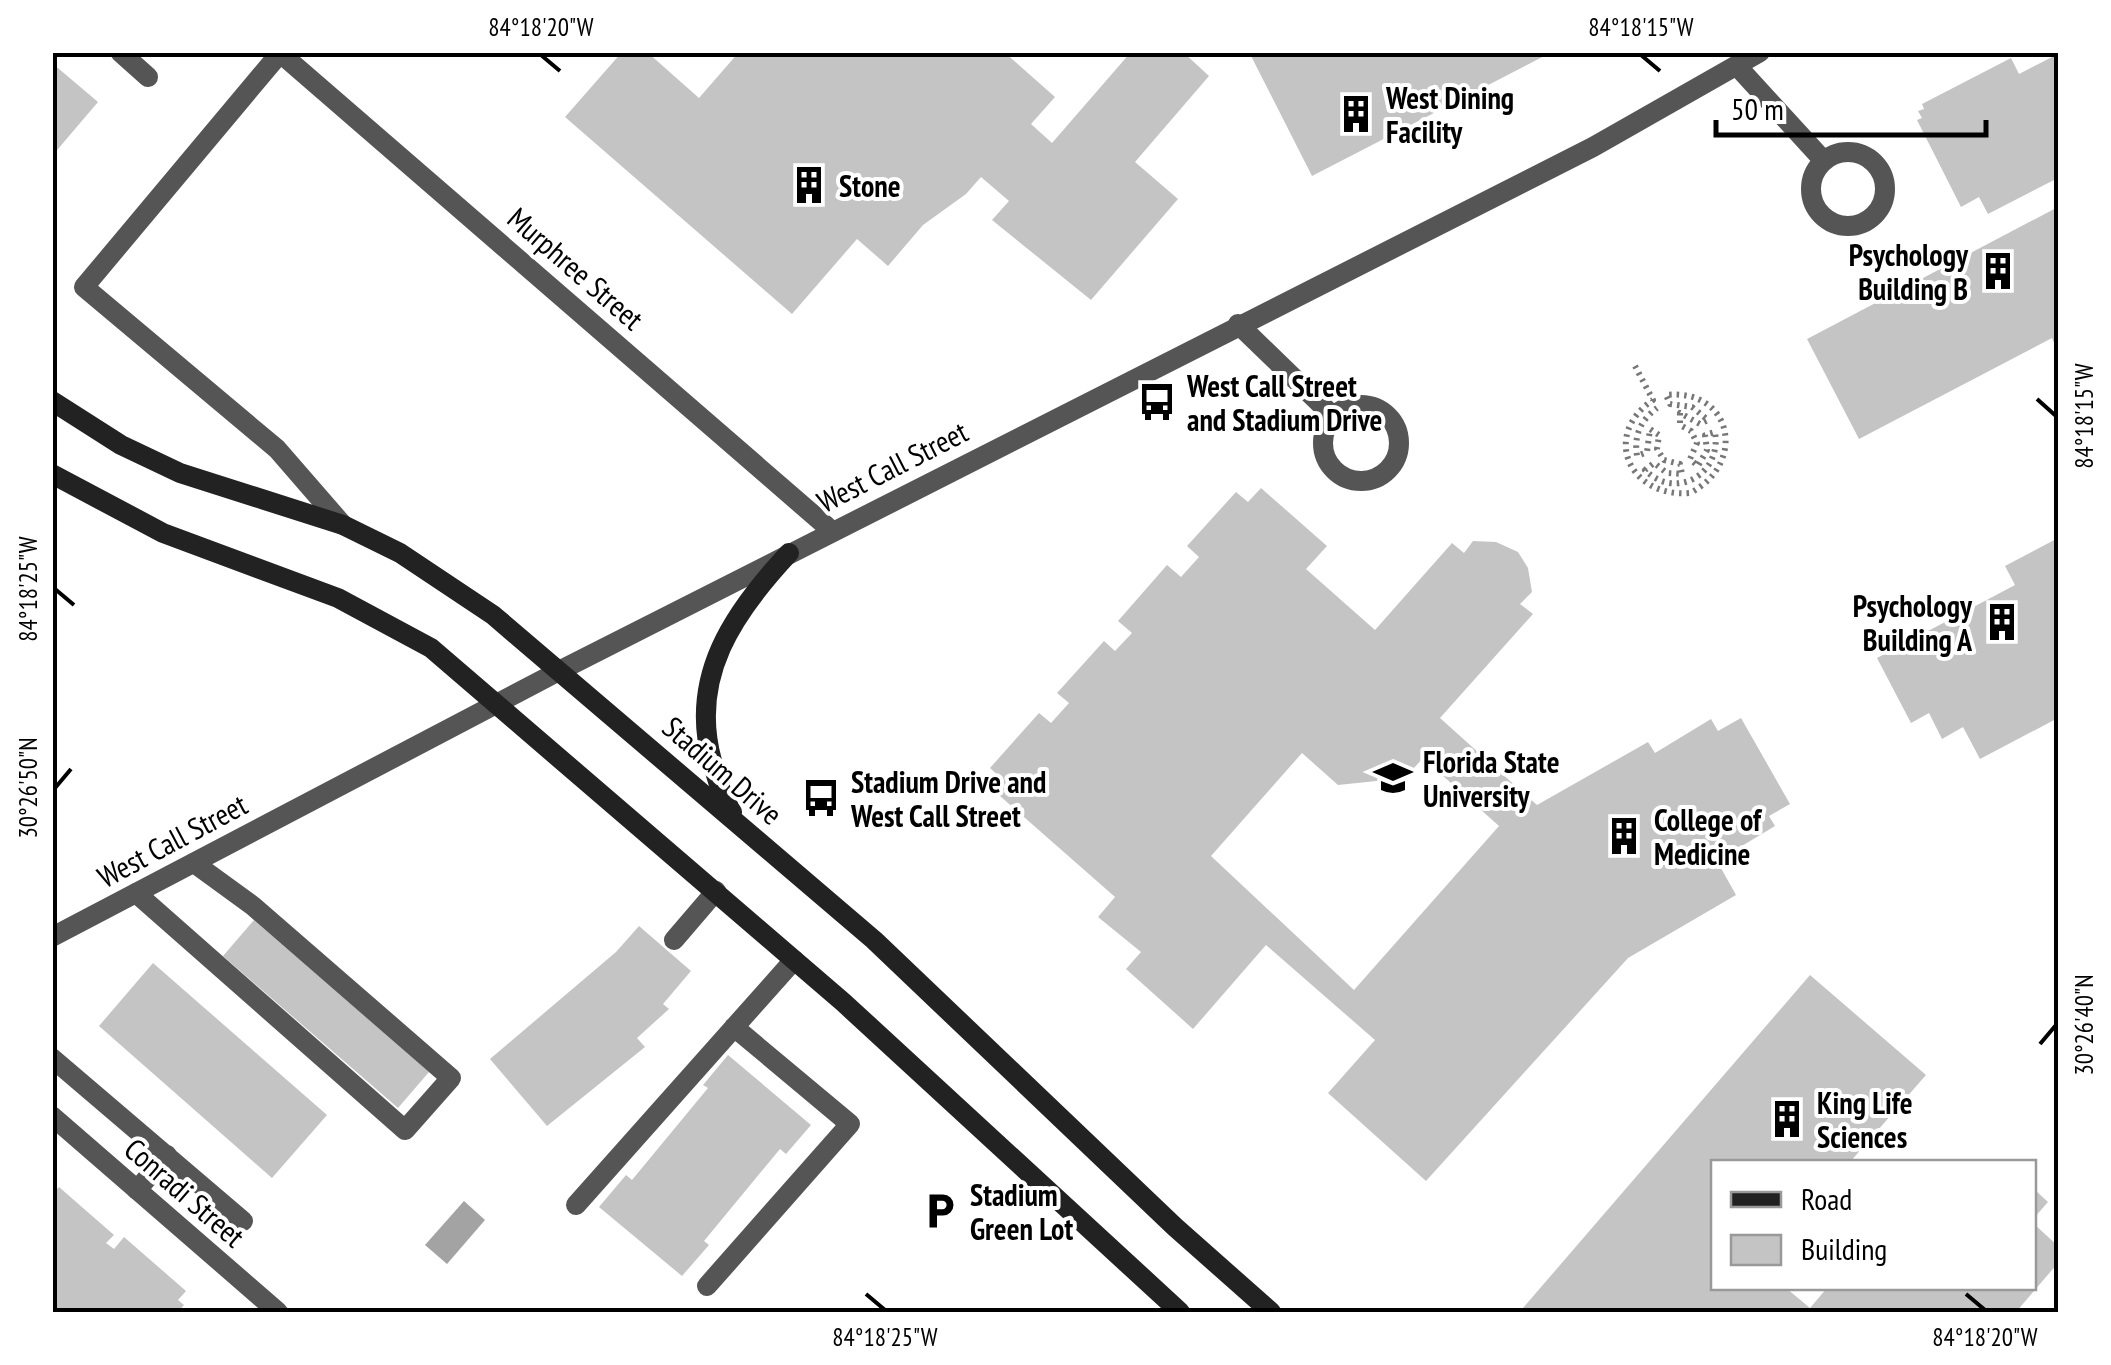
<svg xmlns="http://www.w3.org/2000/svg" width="2111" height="1365" font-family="'PT Sans Narrow',sans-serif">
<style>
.water{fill:#a3a3a3}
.building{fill:#c4c4c4;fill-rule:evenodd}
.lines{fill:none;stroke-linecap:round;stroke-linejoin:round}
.path{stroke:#777;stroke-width:6;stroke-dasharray:2.5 5;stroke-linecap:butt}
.service{stroke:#555;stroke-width:20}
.minor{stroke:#555;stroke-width:20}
.tertiary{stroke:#555;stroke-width:20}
.secondary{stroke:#222;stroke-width:20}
.ticks{fill:none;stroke:#000;stroke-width:4}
.labels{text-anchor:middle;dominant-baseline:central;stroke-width:8;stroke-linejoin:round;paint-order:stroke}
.poi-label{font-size:30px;font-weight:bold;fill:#000;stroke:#fff;text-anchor:start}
.street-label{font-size:30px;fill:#000;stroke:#fff}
.neatline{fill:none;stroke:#000;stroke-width:4}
.ticks-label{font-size:25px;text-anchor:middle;fill:#000}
</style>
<rect width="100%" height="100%" fill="#fff"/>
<path class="water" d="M464,1201l21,19 -38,44 -22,-19z"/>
<path class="building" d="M622,52h25l52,46 40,-46h265l51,45 -24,27 21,19 79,-91h52l26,24 -74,86 43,37 -87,101 -99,-80 17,-19 -28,-24 -15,17 -43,31 -35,41 -31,-27 -65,75 -227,-197z
M1249,52h303l-240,124z
M2058,54v124l-70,36 -9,-17 -18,10 -44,-87 5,-2 -4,-7 6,-2 -2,-5 89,-46 8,16z
M52,63l46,39 -46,54z
M2058,207v145l-6,-14 -193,101 -52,-100z
M1261,488l66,58 -21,23 69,61 77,-87 12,10 9,-12 23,1 22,10 10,16 4,24 -12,12 13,10 -93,104 97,87 111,-63 7,11 56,-34 7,12 23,-13 49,86 -21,12 6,10 -58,35 19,34 -108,63 -202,223 -98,-88 47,-53 -109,-95 -73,84 -67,-60 15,-17 -43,-35 17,-20 -123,-108 10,-10 -12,-11 49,-55 12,10 18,-20 -12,-10 47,-52 11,10 17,-18 -14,-12 49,-56 14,12 18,-20 -12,-11 49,-54 12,10zM1302,753l36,32 67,-7 18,-20 76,68 -145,164 -143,-134z
M2058,538v180l-78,41 -17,-32 -21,12 -13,-26 -18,10 -34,-65 138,-73 -10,-19z
M254,920l175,152 -31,36 -175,-152z
M639,926l52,45 -28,33 6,5 -32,29 8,9 -98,79 -57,-67 126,-107z
M153,963l174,152 -55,63 -173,-152z
M1810,975l116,100 -76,87h-136v126h72l24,20 17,-20h207v-64l24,22v17l-42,49h-488l-5,-4z
M728,1055l83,70 -25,29 -6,-5 -76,92 5,4 -27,31 -83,-69 27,-32 6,5 76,-92 -5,-3z
M59,1187l55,48 -8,8 8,6 10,-12 62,54 -8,9 6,5 -6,7h-126v-118z
M2034,1189l14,13 -14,16z"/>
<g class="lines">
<path class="path" d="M1635,366l18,34c-52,35 -24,98 37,93 57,-29 43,-105 -24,-98l4,9 22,3 16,13 -8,4 -20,-11v12l11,6 6,12 -7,16 8,7 9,-16 -2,-15 10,-3c7,42 -39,69 -70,38l9,-7 13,10 15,1 -2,-10 -16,-4 -7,-11 2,-14 -9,-6 -3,23 -10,4c-3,-21 3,-35 20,-48"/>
<path class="service" d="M120,52l28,25
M280,53l-196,234 193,162 66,76
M1737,66l87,95
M1811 189a37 37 0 1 1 74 0a37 37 0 1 1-74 0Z
M1238,324l96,93
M1323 443a38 38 0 1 1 76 0a38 38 0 1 1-76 0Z
M136,893l269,237 46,-52 -198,-172 -59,-43
M674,940l42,-49
M52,1058l191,163
M137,1190l30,-35
M576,1205l218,-245
M707,1286l143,-162 -116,-97"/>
<path class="minor" d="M279,52l553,479
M561,670l1032,-523 167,-95
M52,1116l226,196"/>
<path class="tertiary" d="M52,937l509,-267"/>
<path class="secondary" d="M52,401l69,44 59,28 163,52 57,28 93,62 381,325 301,287 96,85
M52,474l111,59 175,65 93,50 412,354 337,310
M732,812c-10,-15 -15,-33 -20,-51 -23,-84 21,-148 77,-208"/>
</g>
<path class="ticks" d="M541,55l19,16M1641,55l19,16M2037,399l19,17M55,589l19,16M55,788l16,-19M2040,1044l16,-19M866,1294l19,16M1966,1294l19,16"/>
<defs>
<g id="building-bare" transform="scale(3)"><path d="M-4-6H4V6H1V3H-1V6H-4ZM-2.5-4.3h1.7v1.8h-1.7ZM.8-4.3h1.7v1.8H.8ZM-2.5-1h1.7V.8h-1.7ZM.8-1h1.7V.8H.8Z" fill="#000" stroke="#fff" stroke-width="2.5" paint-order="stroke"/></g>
<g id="bus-bare" transform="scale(3)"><path d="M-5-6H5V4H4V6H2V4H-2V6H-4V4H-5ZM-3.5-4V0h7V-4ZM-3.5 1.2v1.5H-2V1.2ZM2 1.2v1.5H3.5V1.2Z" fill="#000" stroke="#fff" stroke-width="2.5" paint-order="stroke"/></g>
<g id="university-bare" transform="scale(3)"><path d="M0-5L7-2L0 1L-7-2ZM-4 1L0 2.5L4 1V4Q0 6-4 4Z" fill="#000" stroke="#fff" stroke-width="2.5" paint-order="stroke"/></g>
<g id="parking-bare" transform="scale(3)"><path d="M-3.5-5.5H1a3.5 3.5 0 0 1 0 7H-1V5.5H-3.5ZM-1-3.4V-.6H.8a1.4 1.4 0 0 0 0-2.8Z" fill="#000" stroke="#fff" stroke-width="2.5" paint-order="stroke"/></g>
</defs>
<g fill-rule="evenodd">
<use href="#building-bare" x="1356" y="114"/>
<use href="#building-bare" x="809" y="185"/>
<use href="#building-bare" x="1998" y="271"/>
<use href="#bus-bare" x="1157" y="402"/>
<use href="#building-bare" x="2002" y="622"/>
<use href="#university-bare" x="1393" y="778"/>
<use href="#bus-bare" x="821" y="798"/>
<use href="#building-bare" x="1624" y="836"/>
<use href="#building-bare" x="1787" y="1119"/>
<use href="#parking-bare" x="940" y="1211"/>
</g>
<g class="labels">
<g class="poi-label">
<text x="1386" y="97">West Dining<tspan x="1386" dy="34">Facility</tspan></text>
<text x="839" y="185">Stone</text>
<text x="1968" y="254" text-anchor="end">Psychology<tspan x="1968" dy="34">Building B</tspan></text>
<text x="1187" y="385">West Call Street<tspan x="1187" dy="34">and Stadium Drive</tspan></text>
<text x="1972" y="605" text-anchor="end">Psychology<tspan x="1972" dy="34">Building A</tspan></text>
<text x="1423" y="761">Florida State<tspan x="1423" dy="34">University</tspan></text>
<text x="851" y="781">Stadium Drive and<tspan x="851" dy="34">West Call Street</tspan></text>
<text x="1654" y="819">College of<tspan x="1654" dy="34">Medicine</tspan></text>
<text x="1817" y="1102">King Life<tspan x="1817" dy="34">Sciences</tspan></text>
<text x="970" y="1194">Stadium<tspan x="970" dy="34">Green Lot</tspan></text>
</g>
<g class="street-label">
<text transform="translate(576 268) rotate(41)">Murphree Street</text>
<text transform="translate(892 466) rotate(-27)">West Call Street</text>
<text transform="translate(723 770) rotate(41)">Stadium Drive</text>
<text transform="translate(172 840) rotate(-28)">West Call Street</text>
<text transform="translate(185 1192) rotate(41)">Conradi Street</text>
</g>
</g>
<rect width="2111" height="1365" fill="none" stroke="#ffffff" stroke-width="110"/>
<rect x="1711" y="1160" width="325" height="130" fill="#ffffff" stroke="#999999" stroke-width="2.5"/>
<rect x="1731" y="1192" width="50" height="15" fill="#222222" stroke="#999999" stroke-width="2.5"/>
<text x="1801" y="1210" font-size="30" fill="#000000">Road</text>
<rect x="1731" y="1235" width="50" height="30" fill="#c4c4c4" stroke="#999999" stroke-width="2.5"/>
<text x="1801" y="1260" font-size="30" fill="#000000">Building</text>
<path d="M1716 120v15h270v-15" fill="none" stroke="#000000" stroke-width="5"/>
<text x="1731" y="120" font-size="30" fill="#000000" stroke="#ffffff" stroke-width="8" paint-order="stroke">50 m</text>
<rect x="55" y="55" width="2001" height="1255" class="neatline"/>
<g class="ticks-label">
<text x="541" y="36">84°18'20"W</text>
<text x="1641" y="36">84°18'15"W</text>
<text transform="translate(2084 416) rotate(-90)" y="9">84°18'15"W</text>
<text transform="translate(28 589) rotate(-90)" y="9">84°18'25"W</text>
<text transform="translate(28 788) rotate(-90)" y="9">30°26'50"N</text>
<text transform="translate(2084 1025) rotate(-90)" y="9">30°26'40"N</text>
<text x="885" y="1346">84°18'25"W</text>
<text x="1985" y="1346">84°18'20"W</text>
</g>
</svg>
